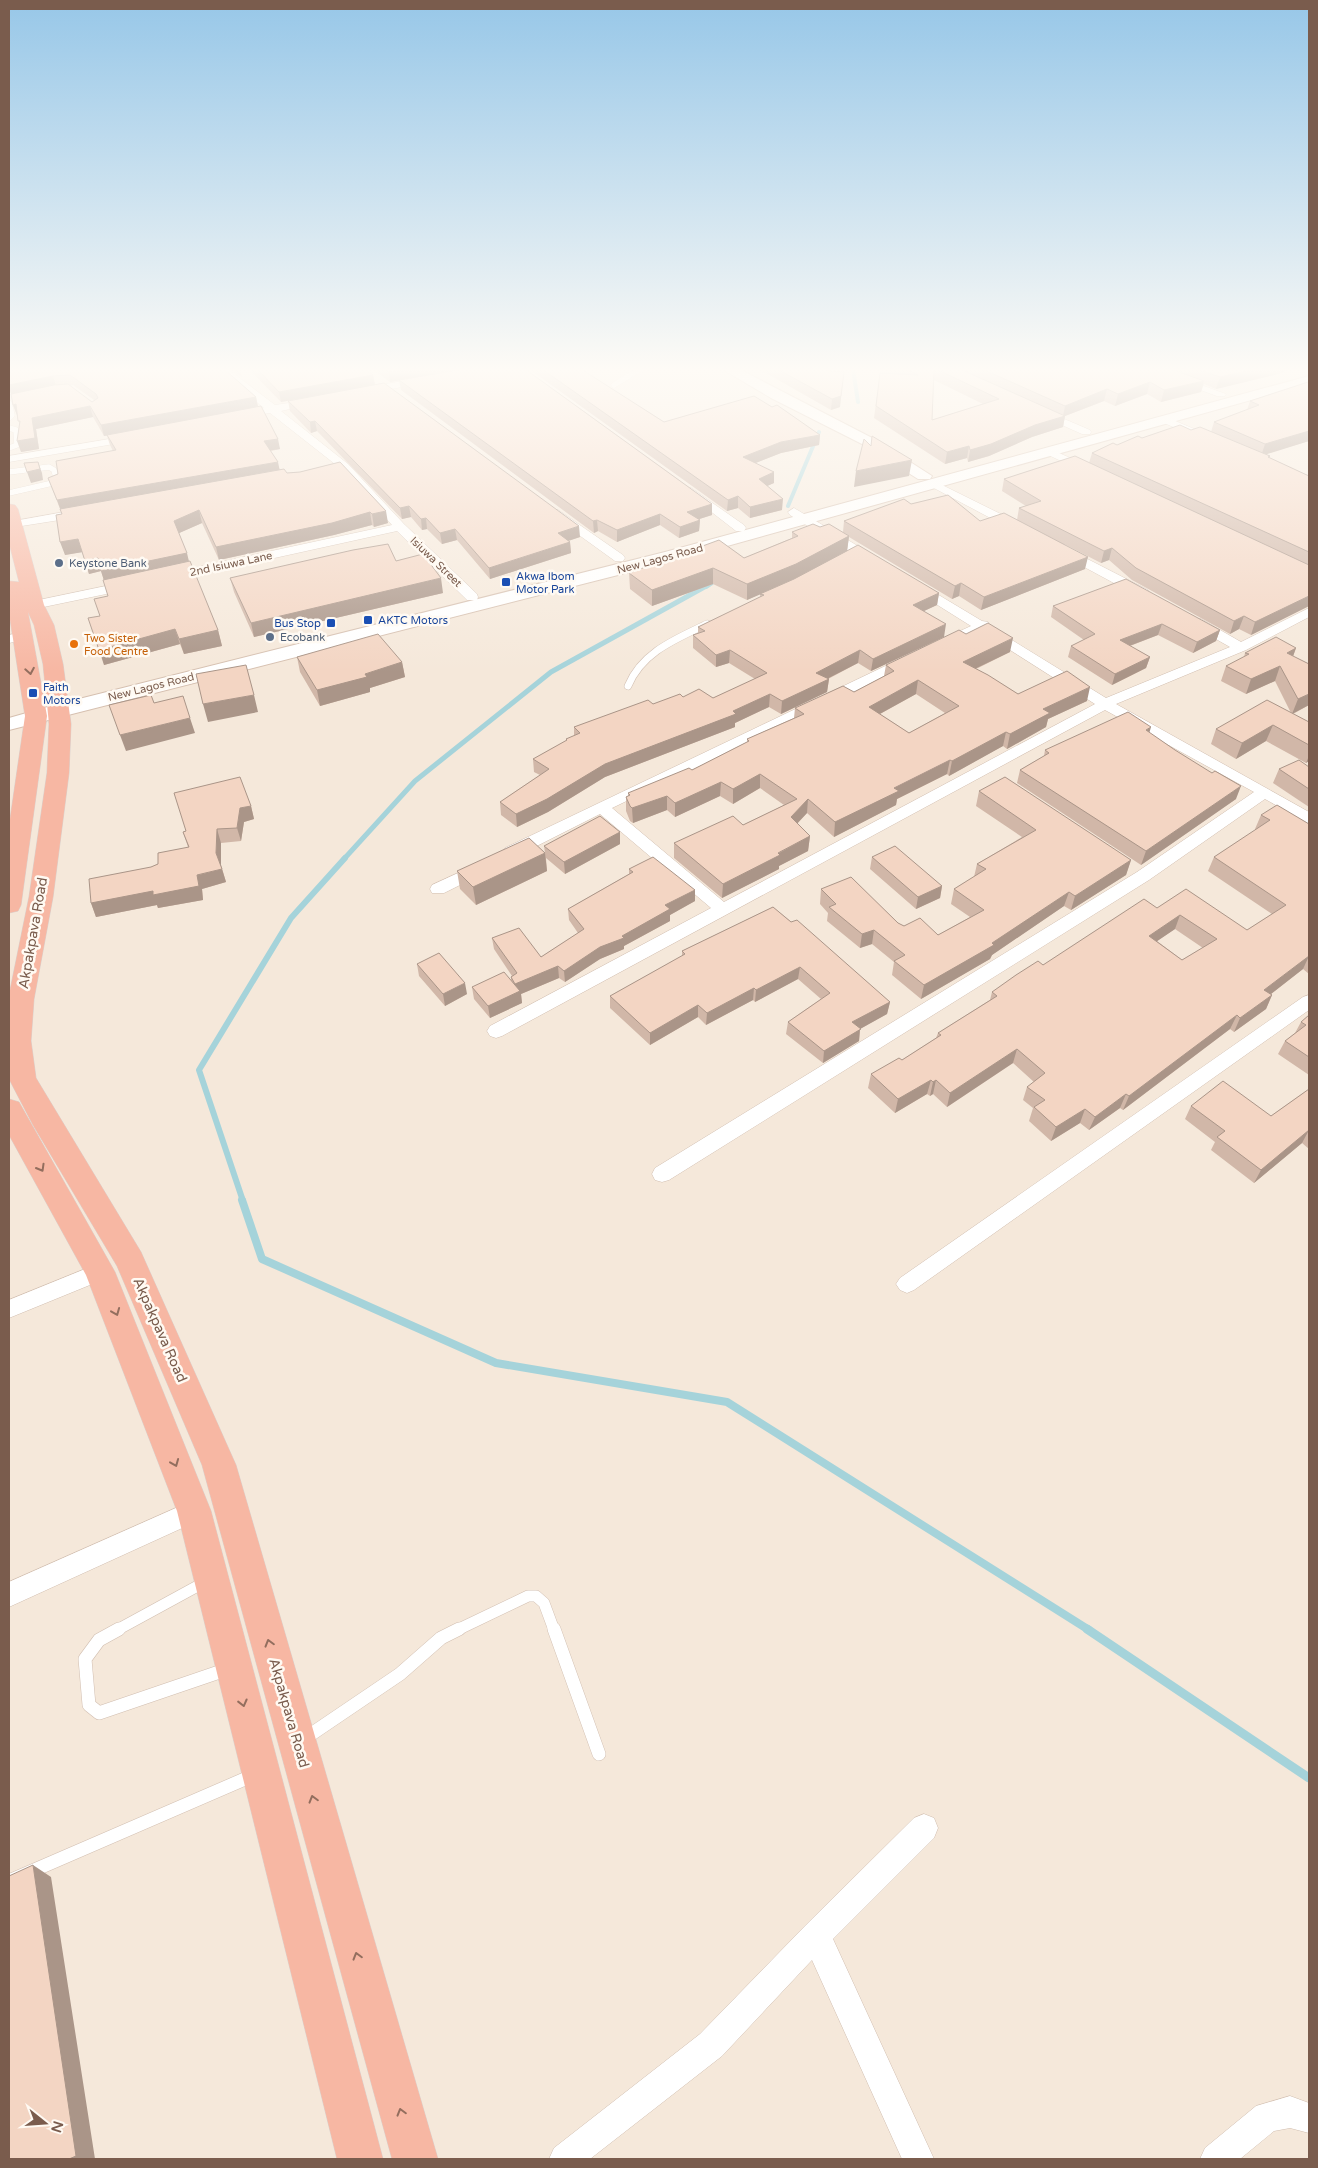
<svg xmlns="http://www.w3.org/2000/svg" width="1318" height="2168" font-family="'Varela Round',sans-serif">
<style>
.residential{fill:#f5e8da}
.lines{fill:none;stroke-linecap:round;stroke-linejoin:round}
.stream-far4{stroke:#a5d3da;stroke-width:4}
.stream-far3{stroke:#a5d3da;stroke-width:5}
.stream-far2{stroke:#a5d3da;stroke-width:6}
.stream-far1{stroke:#a5d3da;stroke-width:8}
.stream{stroke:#a5d3da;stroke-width:9}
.lane-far3-casing{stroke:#d1beb0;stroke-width:6}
.lane-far2-casing{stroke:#d1beb0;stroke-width:8}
.lane-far1-casing{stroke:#d1beb0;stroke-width:12}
.lane-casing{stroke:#d1beb0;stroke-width:14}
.street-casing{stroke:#d1beb0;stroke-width:1}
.secondary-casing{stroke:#d6c0b0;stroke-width:2}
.highway-casing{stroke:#dad1cd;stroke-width:1}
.lane-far3{stroke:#fff;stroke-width:5.5}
.lane-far2{stroke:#fff;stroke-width:7}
.lane-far1{stroke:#fff;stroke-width:11}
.lane{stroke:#fff;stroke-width:13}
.street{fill:#fff;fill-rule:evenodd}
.secondary{fill:#fff;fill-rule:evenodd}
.highway{fill:#f7b7a3;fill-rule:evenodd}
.wall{fill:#d1b7a8;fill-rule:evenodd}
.shaded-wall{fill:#aa9588}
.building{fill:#f3d5c3;stroke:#aa9588;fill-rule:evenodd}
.oneway{stroke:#936e5e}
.service-dot{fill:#5c6f8a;stroke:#fffaf3;stroke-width:2}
.transit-dot{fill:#1a4fb4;stroke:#fffaf3;stroke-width:2}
.food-dot{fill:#e8710a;stroke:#fffaf3;stroke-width:2}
.labels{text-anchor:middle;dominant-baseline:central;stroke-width:5;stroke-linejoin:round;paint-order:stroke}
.far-street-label{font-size:11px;fill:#7a5c4d;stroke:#fffaf3}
.far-service-label{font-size:11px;fill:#4e5e75;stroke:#fffaf3;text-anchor:start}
.far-transit-label{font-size:11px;fill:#164399;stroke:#fffaf3;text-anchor:start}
.far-food-label{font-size:11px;fill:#c56008;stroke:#fffaf3;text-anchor:start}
.street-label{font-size:14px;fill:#7a5c4d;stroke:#fffaf3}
</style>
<rect width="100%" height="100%" fill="#fdf6ec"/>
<path class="residential" d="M9,369h1300v1790h-1300z"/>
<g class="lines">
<path class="stream-far4" d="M853,369l5,33
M788,506l31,-74
M706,587l6,-4"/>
<path class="stream-far3" d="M344,859l71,-78 136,-109 157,-87"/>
<path class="stream-far2" d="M243,1201l-44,-131 92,-152 54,-60"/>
<path class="stream-far1" d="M242,1200l20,59 234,104 231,39 362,228"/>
<path class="stream" d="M1087,1629l222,149"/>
<g class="lane-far3-casing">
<path id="lane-far3" d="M614,385l26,-16
M9,403l3,12 -3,3
M9,428l7,2 1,15 -8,3
M9,472l40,-5 5,3 3,12 -48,11"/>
</g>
<g class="lane-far2-casing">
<path id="lane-far2" d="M628,686c14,-34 48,-47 79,-62"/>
</g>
<g class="lane-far1-casing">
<path id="lane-far1" d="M117,1630l88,-48
M457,1630l71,-34h8l8,7 10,27"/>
</g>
<g class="lane-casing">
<path id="lane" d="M119,1629l-20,11 -14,19 4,46 10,8 129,-44
M554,1629l45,125
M304,1739l96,-65 41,-36 18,-9
M9,1881l245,-106"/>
</g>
<g class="street-casing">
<path id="street" d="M217,369h11l47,36 41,-6v4l-35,8 67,53 56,60 73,70 1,3 -1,3h-10l-70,-69 -227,50 -4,-1 -2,-3 6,-4 222,-48 -52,-57 -70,-55 -35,5v-4l29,-6z
M1143,369h14l69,25 -1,2h-8z
M425,377l5,3 -1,2 -65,12 -5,-3 5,-3z
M1041,409l49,21 1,2 -1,2h-8l-45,-20 -1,-2z
M1166,417l40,17 2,2 -6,3 -4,-1 -36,-16 -1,-2z
M133,435l4,1v4l-128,22v-6z
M1050,449l43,19 2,2 -2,2h-8l-39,-18 -2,-2z
M934,481l87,43 2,3 -6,4 -4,-1 -83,-44v-4z
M691,488l53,37 2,3 -2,3h-8l-49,-38 -2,-2z
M794,508l84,50 2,3 -6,4 -4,-1 -80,-49 -2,-3z
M81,509l6,4 -2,3 -76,12v-6z
M558,510l65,45 2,3 -2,3h-8l-61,-44 -2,-3z
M1064,547l84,43 1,3 -1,3h-10l-78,-42 -2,-3 2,-3z
M130,581l6,4 -1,3 -101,21 -7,-4 7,-4z
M917,582l65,39 6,1 1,4 117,72 124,-51 -39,-22 -2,-3 2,-3h10l40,23 68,-34v9l-63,33 -130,54 193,108v12l-44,-25 -116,81 -480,300 -7,2 -7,-2 -3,-6 3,-6 482,-296 117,-80 -149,-82 -603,326 -6,2 -6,-2 -3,-5 3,-5 221,-118 -111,-94 -83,42h-12l-2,-4 2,-4 397,-190h10l2,3 -2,3 -300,144 112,94 371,-198 -115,-73 -32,16h-10l-2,-3 2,-3 33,-15 -59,-37 -1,-3z
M24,632l5,1 2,3 -2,3 -20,4v-8z
M482,862l6,1 2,4 -2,4 -44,22h-12l-2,-4 2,-4z
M1309,995v15l-395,280 -7,3 -7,-3 -4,-6 4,-6 403,-281z
M100,1263l7,3 3,6 -3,6 -98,40v-18z
M194,1500l8,3 4,8 -4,8 -193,88v-25z
M924,1814l10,4 4,10 -4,10 -101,101 101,220h-32l-90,-199 -90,96 -132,103h-41l5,-11 146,-114 106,-109 108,-107z
M1290,2096l19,7v30l-19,-5 -16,3 -34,28h-40l5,-11 51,-42z"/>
</g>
<g class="secondary-casing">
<path id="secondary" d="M722,369h17l137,71 56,36 -2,3h-12l-52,-33 -95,-48z
M1309,376v8l-632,176 -668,170v-12l42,-12 614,-154z"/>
</g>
<g class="highway-casing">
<path id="highway" d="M9,504l6,1 3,4 26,96 10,20 9,39 8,60 -2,49 -16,124 -19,102 -3,42 5,37 105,174 95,213 202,694h-46l-190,-694 -85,-199 -84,-141 -24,-46v-84l20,-98 18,-124 2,-49 -6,-60 -9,-39 -6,-13 19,104 -26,189 -3,6 -9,2v-87l16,-110 -16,-103v-32l10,1 -10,-39z
M9,1099l10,3 96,170 96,239 172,648h-46l-160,-648 -91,-236 -77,-140z"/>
</g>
<use href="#lane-far3" class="lane-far3"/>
<use href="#lane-far2" class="lane-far2"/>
<use href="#lane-far1" class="lane-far1"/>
<use href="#lane" class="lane"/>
<use href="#street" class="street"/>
<use href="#secondary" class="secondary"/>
<use href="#highway" class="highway"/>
</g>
<path class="wall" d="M9,369h215l32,28 2,10 22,42 -9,2 9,19 7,3 13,-1 40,-10 48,61 -14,4 -2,-2 -38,10 -115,25 -17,-37 -23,10 10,29 29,68 4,16 -38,8 -4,-10 -76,21 -4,-49 8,-20 -4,-16 -3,-9 -12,3 -7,-22 -17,3 -3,-41 -14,-36 65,-27 -3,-6 -3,-9h-3l-11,-19 -57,12 3,20 -18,3 -1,-26 -3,-11 -4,-10 -2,-11 -2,-6zM73,385l21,15 -2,2 -22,-16z
M230,369h10l2,8z
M249,369h117l7,6 2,10 205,152 -12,4 2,1 1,11 -81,26 -33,-39 -15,4 -15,-15 -5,1 -11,-13 -9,2 -85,-88 -6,2 -21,-22 -2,-10 55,-10 -62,11z
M372,369h153l187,135v11l-13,4 1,1 -1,11 -20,7 -19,-13 -43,17 -19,-11 -4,2 -193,-143 -2,-10 -9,2z
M529,369h52l83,53 156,13 -1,10 -38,8 -26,10 19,20 -7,3 15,24 -32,8 -12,-10 -11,3z
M759,369h65l16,38 -9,3z
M884,369h408l-14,5 -62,15 -12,-5 -3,8 -40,10 -14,-8 -32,12 -11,-5 -39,15 -2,11 -31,10 -43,19 -21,6 -1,-4 -22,6 -71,-46 6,-45 14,1zM934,380l49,24 -51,16z
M1308,382l1,59 -44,13 5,2 -1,2 40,18v130l-58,29 -12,-6 -9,5 -98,-54 -23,-20 -8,3 -37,-19 21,25 -104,41 -22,-14 -7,3 -103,-62 -2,13 92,43 -2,12 -13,6 20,26 -73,34 -13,-8 -30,16h1l-2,13 -46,22 -12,-7 -34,16v4l-130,50 -57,35 -31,15 -16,-12 -1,-13 40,-27 -6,-3 -1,-13 33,-18v-2l8,-3v-9l79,-23 30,-7 30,1 42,-19 -26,-16 -13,4 -23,-19v-13l5,-2v-6l62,-29v-4l-13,6 -34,-16 -61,22 -22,-17 -1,-16 115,-15 48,-20v-6l28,-5 23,5 1,-11 67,-17 69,17 37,-1 2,-12 7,-2 -24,-15 2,-12 85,-16 3,-10 50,-15 49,-8 20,2 3,-10 33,-12 3,-9z
M396,561l47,32 -189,44 -20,-45 -4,-14z
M1053,606l167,24 -4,11 -23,12 -35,-18 -28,11 20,11 -4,11 -34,17 -44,-28 3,-11 13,-6 -33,-23z
M966,634l44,18 -34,17 42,25 69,7 -39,18 -2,8 -39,22 -4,-3 -54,30 -2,-2 -50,25 -1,6 -62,32 -27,-24 -10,11 13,12 -2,15 -29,15v3l-57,29 -48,-40v-15l69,-18 41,-20 -24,-17 -27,16 -13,-8 -45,21 -8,-7 -34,13 -3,-2 -4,-10v-14l2,-1v-3l64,-23 55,-28v-3l47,-21 1,-10 59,-16 30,-16 2,-11zM916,694l29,19 -36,20 -29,-19z
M1296,648l-3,8 16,49 -16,9 16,8v39l-3,2 -40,-22 -30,18 -25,-15 5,-15 75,-16 -16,-32 -29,13 -25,-13 5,-15 18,-9 1,-4z
M297,657l105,5 3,15 -35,11v4l-50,14 -20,-34z
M1150,733l86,66 -95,66 -124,-82 3,-13 24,-14 1,-6z
M1309,767v40l-36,-24 6,-14z
M979,791l152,69 -5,15 -55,35 -7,-4 -72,49 -2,4 -69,40 -29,-24 2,-13 -22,-18 -12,4 -33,-27 1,-8 -8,-9 1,-15 83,37 34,9 32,-18 -19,-13 3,-15 20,-12 3,-13 45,-27 -46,-31z
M251,806l3,13 -10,3 -3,19 -20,2v22l5,17 -24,7 1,11 -45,8 -1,-3 -61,12 -5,-14 60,-36 7,-3 30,-17 -5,-15z
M1261,815l48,9v150l-6,-5 -32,25 1,1 -6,14 -32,23 -4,-3 -107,81 -3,-2 -31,22 -9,-7 -29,18 -22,-20 4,-13 -10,-8 4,-13 7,-5 -21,-19 -66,44 -14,-13 -3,2 -3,-2 -32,19 -27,-25 3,-14 31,-14 34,-22 2,-5 52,-33 2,-8 51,-27 114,-57 90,22 25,-16 -64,-43 6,-14 42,-27 -1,-1zM1175,929l28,19 -21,12 -25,-19z
M620,844l-55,30 -19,-16 1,13 -71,34 -16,-16 -3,-18 88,-18 -1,-7z
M872,857l70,29 -2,12 -24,11 -46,-40z
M629,869l66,21v11l-25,14v6l-46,25v3l-24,10 -35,23 -6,-4 -38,16 1,9 -32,15 -16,-19 -2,-12 39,-6v-4l1,-1 -18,-27 -2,-11 49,19 37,-24 -9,-13 -1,-11 61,-35z
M773,907l117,95 -3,12 -27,15 -1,12 -36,22 -37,-29 2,-12 33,-23 -23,-20 -43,23 -2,-2 -47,25 -8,-8 -48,28 -40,-37v-12l72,-40v-5z
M417,964l50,30 -22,12 -26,-30z
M1309,1015v60l-31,-21 7,-13 10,-8 6,-11z
M1309,1089v60l-7,-6 -48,40 -43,-33 4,-8 -30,-23 6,-13 80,10z"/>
<path class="shaded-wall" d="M407,369h62l-79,13 -1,-10z
M1255,369h37l-14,5 -62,15 4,-12z
M844,372l-4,35 -9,3 1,-11z
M373,375l2,10 -94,17 -2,-10z
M53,376l3,10 -44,10 -3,-8v1v-7z
M1204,381l-3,11 -40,10 3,-12z
M1150,382l-3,12 -32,12 3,-12z
M1107,389l-3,12 -39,15 -2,11 -31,10 -43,19 -21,6 2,-12 65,-25 28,-9 2,-10z
M256,397l2,10 -154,29 -3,-11z
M16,404l3,11h-2l-4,-10z
M90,406l3,11 -57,12 3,20 -18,3 -4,-11 15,-23z
M315,421l2,10 -6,2 -1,-11z
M1309,431v10l-48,15 4,-12z
M820,435l-1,10 -38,8 -38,15v-11l38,-15z
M278,439l2,10 -13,2 -3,-10z
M969,446l-2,12 -22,6 2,-12z
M912,460l-3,16 -55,11 2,-16z
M38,462l4,11 1,7 -12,3 -4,-11z
M278,462l2,10 -219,39 -4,-11z
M774,472v11l-16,7 1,-11z
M738,496v12l-11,3 1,-11z
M783,499l-1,11 -32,8v-11z
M712,504v11l-25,8v-11z
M409,506l2,11 -9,2 -2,-11z
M199,510l3,13 -25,11 -3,-13z
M386,511l2,12 -14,4 -2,-13z
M370,512l2,13 -38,10 -115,25 -3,-13z
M660,514v11l-43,17v-12z
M426,518l1,11 -5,1 -1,-11z
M597,520l1,11 -4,2 -1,-12z
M700,520l-1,11 -20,7 1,-11z
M579,526l1,11 -21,7 -1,-11z
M455,529l2,11 -15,4 -2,-11z
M849,536l-2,16 -53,28 -47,20v-16z
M78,539l5,13 -18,3 -5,-13z
M570,542l1,11 -81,26 -1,-11z
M1112,548l-3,12 -8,3 3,-12z
M187,553l3,13 -85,18 -4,-13 -12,3 -4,-13 13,-3z
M1088,557l-3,12 -104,41 3,-13z
M713,568v16l-61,22v-16z
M441,578l2,15 -189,44 -3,-14z
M961,583l-2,13 -7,3 3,-13z
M939,593l-2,12 -26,12 2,-12z
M1309,596v10l-58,29 4,-13z
M1244,616l-5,13 -9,5 4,-13z
M946,624l-2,13 -73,34 2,-12z
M1162,624l-4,11 -42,16 4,-11z
M175,629l5,15 -76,21 -5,-15z
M218,630l4,16 -38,8 -5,-15z
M1220,630l-4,11 -23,12 4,-11z
M1013,638l-3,14 -50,24 3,-14z
M1296,648l-5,14 -4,-9z
M730,650l-1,13 -13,4v-12z
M860,650l-2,13 -43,22 1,-12z
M1150,657l-4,11 -34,17 3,-11z
M402,662l3,15 -35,11v4l-50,14 -3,-16z
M1280,666l-5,15 -29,13 5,-15z
M829,679l-2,13 -46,22 1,-13z
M918,680l-2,14 -49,27 2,-14z
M1090,687l-3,14 -39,18 -2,8 -39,22 3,-15 33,-25z
M770,694l-1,13 -34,16v4l-130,50 -57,35 -31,15 -1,-13 89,-50 128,-53z
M1309,694v11l-17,9 6,-15z
M254,695l4,17 -50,10 -5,-18z
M190,718l5,15 -69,18 -6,-16z
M1273,725l-7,16 -30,18 6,-16z
M1151,727l-4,14 -1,-11z
M1006,732l-3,14 -54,30 3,-15z
M1309,756v5l-3,2z
M950,760l-3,14 -50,25 -1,6 -62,32 1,-15 59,-34z
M760,774v14l-27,16v-15z
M721,782l-1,14 -45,21v-14z
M1241,786l-5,13 -95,66 5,-14z
M667,796v14l-34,13 -1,-15z
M808,799l-1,14 -18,19 2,-15z
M251,806l3,13 -10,3 -3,19 -4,-13 3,-20z
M217,829l4,14v24l-5,-14z
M620,832v12l-55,30 -1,-12z
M810,836l-2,15 -29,15v3l-57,29 1,-14z
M545,853l2,18 -71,34 -3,-18z
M1131,860l-5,15 -55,35 4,-14z
M222,869l4,13 -24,7 1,11 -45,8 -1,-3 -61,12 -5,-14z
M942,886l-2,12 -24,11 2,-12z
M695,890v11l-25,14v6l-46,25v3l-24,10 -35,23 -1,-11 36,-24 22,-11 43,-31z
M1069,892l-5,14 -72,49 -2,4 -69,40 3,-14 68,-42z
M1180,915l-5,14 -31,21 5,-14z
M874,930l-2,14 -12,4 2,-14z
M1309,956l-6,13 -45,35 6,-14z
M558,966l1,12 -38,16 1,9 -32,15 -2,-12 27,-22z
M800,967l-2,12 -43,23 1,-12z
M465,983l2,11 -22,12 -2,-12z
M754,988l-1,12 -47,25 1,-12z
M1272,995l-6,14 -32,23 6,-14z
M890,1002l-3,12 -27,15 -1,12 -36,22 1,-12 28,-29z
M698,1005v12l-48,28v-12z
M1237,1015l-7,14 -107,81 6,-14z
M1017,1049l-4,14 -66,44 3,-14z
M931,1080l-4,14 -32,19 3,-14z
M936,1080l-3,14 -3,2 3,-14z
M1126,1094l-6,14 -31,22 6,-13z
M1085,1109l-5,14 -29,18 5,-14z
M1309,1130l-7,13 -48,40 7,-13z
M33,1865l18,12 44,282h-26z"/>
<path class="building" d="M9,369h215l32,28 -155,28 -11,-19 -58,12 3,20 -18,3 3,-20h-2l-2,-17 -3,1 -2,-11 43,-9 14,-1 24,18 6,-4 -2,-4 -26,-19 -17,1 -44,9z
M257,369h109l7,6 -94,17z
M385,369h22l-18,3z
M464,369h61l187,135 -25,8 13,8 -20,7 -20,-13 -43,16 -20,-10 -4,1 -194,-141z
M542,369h39l83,53 90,-26 18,11 5,-2 43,30 -39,7 -38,15 31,15 -15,7 24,20 -33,8 -12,-11 -10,4z
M777,369h47l5,2 15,1 -3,24 -9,3z
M906,369h28l-2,51 67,-21 -63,-30h24l105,47 -30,9 -44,19 -21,6 -1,-4 -22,6 -71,-46 4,-33 38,2z
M982,369h189l33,12 -40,9 -14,-8 -32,12 -11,-5 -42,17z
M1196,369h59l-35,8z
M1308,382h1v49l-44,13 -51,-22 45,-17 -9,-4z
M384,383l195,143 -21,7 12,9 -81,26 -34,-39 -15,4 -14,-15 -5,1 -12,-13 -9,2 -85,-87 -5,1 -22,-21z
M261,406l17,33 -14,2 14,21 -221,38 -9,-22 10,-4 -2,-13 60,-11 -9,-15z
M1180,425l11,5 9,-3 70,29 -2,1 41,19v76l-217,-99 21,-10 4,2 21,-9 4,2z
M872,436l40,24 -56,11 8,-32 7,7z
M1075,456l234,109v31l-54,26 -11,-6 -10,5 -98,-53 -24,-20 -8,3 -85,-43 22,-7 -37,-22z
M38,462l2,7 -13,3 -3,-9z
M340,462l46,49 -14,3 -2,-2 -38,11 -116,24 -17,-37 -25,11 13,32 -86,18 -3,-13 -13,3 -7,-22 -18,3 -4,-27 6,-1 -2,-5 224,-40 3,4 13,-1z
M948,495l32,26 24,-8 84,44 -104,40 -23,-14 -6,3 -111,-65 60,-22 7,5z
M813,524l7,3 9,-3 20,12 -53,28 -49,20 -34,-16 -61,22 -23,-17 90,-33 25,18 54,-22 -6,-4z
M388,544l8,17 27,-7 18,24 -190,45 -21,-45 123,-28z
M858,545l81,48 -26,12 33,19 -73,35 -13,-9 -44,23 13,6 -47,22 -12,-7 -37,17 3,3 -131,50 -58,35 -31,15 -16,-12 49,-33 -16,-10 34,-19 -1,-1 14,-6 -6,-6 74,-27 5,4 27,-10 3,3 16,-8 14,9 54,-25 -37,-23 -14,5 -23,-20 12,-4 -7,-4 66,-32 -4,-1 34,-15z
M190,561l28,69 -39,9 -4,-10 -76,21 -11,-32 12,-2 -6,-17 14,-3 -5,-16z
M1126,579l94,51 -23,12 -35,-18 -42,16 30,17 -35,17 -44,-28 24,-12 -42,-28z
M988,623l25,15 -50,24 25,13 30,19 49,-23 23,16 -47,22 7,4 -40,21 -4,-2 -54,29 -2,-1 -56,28 5,3 -64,31 -27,-23 -17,18 19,19 -32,17 2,2 -57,29 -49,-41 59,-27 10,9 54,-26 -37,-25 -27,15 -12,-7 -46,21 -8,-7 -35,12 -2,-2 -4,-9 4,-2 -2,-2 61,-25 3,2 57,-29 -2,-2 57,-25 -9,-6 48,-22 11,6 40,-21 -8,-6 73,-35 7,4zM918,680l41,26 -50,27 -40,-26z
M378,634l24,28 -37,12 2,3 -50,13 -20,-33z
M1276,637l20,11 -9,5 22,11v30l-11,5 -18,-33 -29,13 -25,-13 23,-12 -4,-1z
M246,665l8,30 -51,9 -7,-30z
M151,695l3,8 29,-7 7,22 -70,17 -11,-30z
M1267,700l42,22v23l-36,-20 -31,18 -26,-14z
M1128,712l23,15 -5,3 29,20 37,23 3,-2 26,15 -95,65 -126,-81 29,-17 -4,-3z
M1299,760l10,7v22l-30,-20z
M240,777l11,29 -11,2 -3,20 -20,1 -1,24 6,16 -25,6 2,11 -46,9v-4l-62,12 -2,-24 62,-12 7,-3v-11l31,-6 -6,-15 3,-1 -12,-38z
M1005,777l126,83 -56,36 -6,-4 -77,51 2,2 -70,40 -30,-24 11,-6 -31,-25 -12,4 -33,-27 7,-3 -15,-15 30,-12 47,46 6,3 16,-8 18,17 46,-25 -30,-21 32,-20 -9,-5 59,-34 -57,-39z
M1277,805l32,19v132l-45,34 8,5 -32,23 -3,-3 -108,81 -3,-2 -31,23 -10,-8 -29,18 -22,-20 11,-7 -18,-13 18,-14 -28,-24 -67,44 -14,-13 -3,2 -2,-2 -33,19 -27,-25 28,-16 3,2 39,-25 -3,-2 59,-37 -5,-4 24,-17 22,-14 5,4 101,-66 13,9 29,-19 61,41 39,-25 -72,-48 56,-37 -9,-5zM1180,915l37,24 -35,21 -33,-24z
M600,816l20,16 -56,30 -20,-16z
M529,838l16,15 -72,34 -16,-16z
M895,846l47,40 -24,11 -46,-40z
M653,857l42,33 -30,15 5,4 -48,27 2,2 -24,9 -36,24 -6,-5 -43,18 -4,-7 6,-4 -25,-35 27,-10 22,29 43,-28 -16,-20 65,-37 -4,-3z
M773,907l18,15 6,-2 93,82 -38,20 9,7 -37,22 -36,-29 42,-29 -30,-26 -44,23 -2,-2 -47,25 -9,-8 -48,28 -40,-37 75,-42 -3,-3z
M439,953l26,30 -22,11 -26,-30z
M504,972l16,19 -32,15 -16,-19z
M1309,1015v42l-24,-16 21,-16 -5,-3z
M1223,1081l48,35 38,-27v41l-48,40 -44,-33 8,-6 -34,-25z
M33,1865l43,291 -7,3h-60v-283z"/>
<defs><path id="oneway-chevron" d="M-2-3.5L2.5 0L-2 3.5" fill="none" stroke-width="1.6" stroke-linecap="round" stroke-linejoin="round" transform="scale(1.25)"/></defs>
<g class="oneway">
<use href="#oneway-chevron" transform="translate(30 671) rotate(80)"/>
<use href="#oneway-chevron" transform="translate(41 1168) rotate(60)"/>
<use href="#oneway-chevron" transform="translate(116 1312) rotate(68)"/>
<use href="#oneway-chevron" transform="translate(175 1463) rotate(68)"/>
<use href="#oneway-chevron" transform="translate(269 1643) rotate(-106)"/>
<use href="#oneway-chevron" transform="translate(243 1703) rotate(76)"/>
<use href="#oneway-chevron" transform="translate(313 1799) rotate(-106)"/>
<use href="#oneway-chevron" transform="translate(357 1956) rotate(-106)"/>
<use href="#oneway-chevron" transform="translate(401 2112) rotate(-106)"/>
</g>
<linearGradient id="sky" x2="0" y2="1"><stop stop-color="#97c7e8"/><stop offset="0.55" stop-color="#fefbf6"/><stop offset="1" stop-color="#fefbf6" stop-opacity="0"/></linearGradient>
<rect width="1318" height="672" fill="url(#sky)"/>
<g class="service-dot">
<circle cx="59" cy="563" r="5"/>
<circle cx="270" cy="637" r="5"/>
</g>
<g class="transit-dot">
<rect x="501" y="577" width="10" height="10" rx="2.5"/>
<rect x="363" y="615" width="10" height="10" rx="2.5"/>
<rect x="326" y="618" width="10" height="10" rx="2.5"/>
<rect x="28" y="688" width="10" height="10" rx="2.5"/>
</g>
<circle class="food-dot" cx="74" cy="644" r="5"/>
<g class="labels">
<g class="far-street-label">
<text transform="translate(660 559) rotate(-15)">New Lagos Road</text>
<text transform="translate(436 562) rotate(44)">Isiuwa Street</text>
<text transform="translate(231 564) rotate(-12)">2nd Isiuwa Lane</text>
<text transform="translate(151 687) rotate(-14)">New Lagos Road</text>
</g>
<g class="far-service-label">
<text x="69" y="563">Keystone Bank</text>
<text x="280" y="637">Ecobank</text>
</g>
<g class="far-transit-label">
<text x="516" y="576">Akwa Ibom<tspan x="516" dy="13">Motor Park</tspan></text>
<text x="378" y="620">AKTC Motors</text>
<text x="321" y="623" text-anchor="end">Bus Stop</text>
<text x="43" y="687">Faith<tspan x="43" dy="13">Motors</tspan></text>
</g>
<g class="far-food-label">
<text x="84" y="638">Two Sister<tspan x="84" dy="13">Food Centre</tspan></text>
</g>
<g class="street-label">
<text transform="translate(33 933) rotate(-80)">Akpakpava Road</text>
<text transform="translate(160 1330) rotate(66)">Akpakpava Road</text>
<text transform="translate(289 1713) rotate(74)">Akpakpava Road</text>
</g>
</g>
<rect width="1318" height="2168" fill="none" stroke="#7a5c4d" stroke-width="20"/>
<g transform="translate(45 2123) rotate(107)" stroke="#fffaf3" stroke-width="4" paint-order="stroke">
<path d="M0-4L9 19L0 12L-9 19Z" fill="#7a5c4d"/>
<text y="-8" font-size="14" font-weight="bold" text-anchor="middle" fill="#7a5c4d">N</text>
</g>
</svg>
